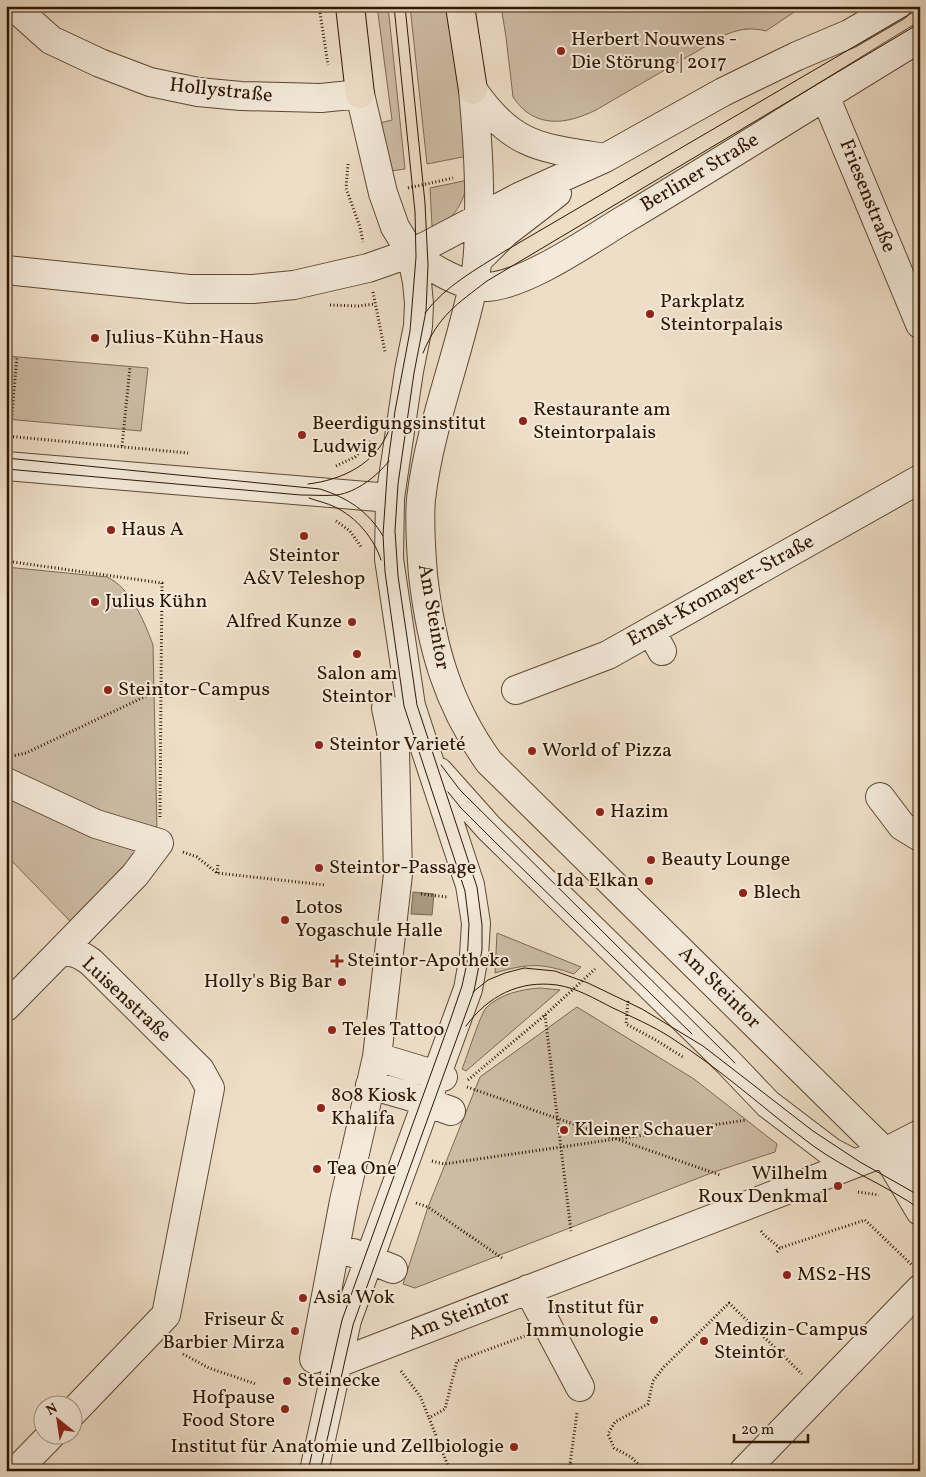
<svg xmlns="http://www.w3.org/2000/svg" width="926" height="1477" font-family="Vollkorn,serif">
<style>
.green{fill:#cdbca5;stroke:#7d6952}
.water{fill:#ac9a83;stroke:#79654f}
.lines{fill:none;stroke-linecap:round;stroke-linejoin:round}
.minor-casing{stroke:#5d4832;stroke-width:30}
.major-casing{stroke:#2d1600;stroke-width:30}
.path{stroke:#2d1600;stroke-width:3;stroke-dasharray:1 2.5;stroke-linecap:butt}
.minor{stroke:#f4eadb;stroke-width:28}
.major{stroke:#eedec7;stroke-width:28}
.tram{stroke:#2d1600;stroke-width:1}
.poi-dot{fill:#8f2418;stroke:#f4eadb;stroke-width:2}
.labels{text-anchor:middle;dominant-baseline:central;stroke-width:4;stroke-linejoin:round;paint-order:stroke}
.poi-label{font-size:20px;fill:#2d1600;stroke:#f4eadb;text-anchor:start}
.street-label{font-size:20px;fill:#2d1600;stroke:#f4eadb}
</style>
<rect width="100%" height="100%" fill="#eedec7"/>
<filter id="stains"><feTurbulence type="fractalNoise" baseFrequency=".004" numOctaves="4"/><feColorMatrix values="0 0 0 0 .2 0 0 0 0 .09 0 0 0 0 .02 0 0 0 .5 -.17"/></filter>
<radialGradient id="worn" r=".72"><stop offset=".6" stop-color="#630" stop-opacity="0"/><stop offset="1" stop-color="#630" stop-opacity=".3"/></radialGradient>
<path class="green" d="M377,6h11l17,163 -14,2 -11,-48 12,-3z
M410,6h37l7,42 14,108 -41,8z
M501,6h302l-37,25c-15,-4 -27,-2 -41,4l-129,75c-30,15 -62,19 -83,-13l-7,-60z
M468,180c-5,22 -12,41 -36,46l-2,-38z
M6,356l142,12 -7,63 -135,-12z
M6,567l101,10c24,11 37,44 46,68l4,187 -87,89 -64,-66z
M497,933l84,34 -7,7c-32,-11 -46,-11 -79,-1z
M540,988l20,2 -94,81 -4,-2c5,-12 18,-54 24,-61 13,-14 37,-19 54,-20z
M577,1007l117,72 83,65 -2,8 -61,20 -299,116 -12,-4 25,-77 52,-130z"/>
<path class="water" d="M413,892l21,2 -2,21 -21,-1z"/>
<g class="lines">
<g class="minor-casing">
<path id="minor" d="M13,6l38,34 49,23 50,19 48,10 43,4 80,2 39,-4 23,99 12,34 16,26 6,29 2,22 -1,22 -9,45 -19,127 -1,61 22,147 59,179 6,38 -2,33 -6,33 -121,331 -33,151
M473,90c4,42 7,82 6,124 0,19 0,39 -3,57 -14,77 -46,151 -55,228 -2,25 0,51 2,76 8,70 24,129 66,187l396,390 35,59
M473,90c39,57 68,58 132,68
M825,96l95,228
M411,253c17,13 53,35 76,34 39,-2 103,-47 138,-68 99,-59 196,-121 295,-181
M477,261l28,-28 52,-40
M6,270l183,19h64l41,-4 74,-17 43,-15 17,-8 91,-48 86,-39 118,-66 74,-36 52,-22 48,-28
M6,466l384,32
M651,631l11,20
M516,690l92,-35 312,-176
M439,772l50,56 237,232 42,44 63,48 23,12
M6,782l90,42 63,19 -24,32 -77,79
M880,797l22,29 18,11
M6,1007l52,-53c13,-5 22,0 33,8l109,108 10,18 -44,227 -94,98
M377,1057l66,20
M370,1085l39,11 42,15
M885,1152l35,17
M353,1253l40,16
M528,1289l52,98
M314,1359l30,-158 33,-144 21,-183 -3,-123 -9,-43
M338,1363l516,-199 31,-12 35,-18
M16,1471l36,-37
M744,1471l176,-182"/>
</g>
<g class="major-casing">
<path id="major" d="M350,6l10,88
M460,6l13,84"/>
</g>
<path class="path" d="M319,6l9,59
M348,164l-2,24 14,39 3,15
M408,188l45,-10
M373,292l12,60
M330,305l28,1 17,-2
M6,436l182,17
M10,436l7,-79
M122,446l8,-79
M336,466l19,-9 16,-16
M336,521l14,10 12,17
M6,561l156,22 -1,106 -135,64 -14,3
M160,817l1,-128
M183,852l14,5 20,16 108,12
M217,873l1,-9
M421,894l26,3
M628,1001l-2,23 28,15 29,18
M545,1015l26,216
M468,1080l77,-65 50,-46
M467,1087l253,88
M432,1161l12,3 303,-44
M858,1192l21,3
M416,1203l12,4 74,51
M761,1231l3,4 16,13
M777,1252l3,-4 85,-28 47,45
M183,1354l26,14 47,16
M401,1371l19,25 9,22
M570,1464l12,7
M450,1471l-21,-53 16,-9 12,-48 68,-25
M564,1471l6,-7 7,-51
M645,1471l-14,-14 -17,-9 -6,-14 7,-12 33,-18 5,-23 11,-14 65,-64 73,71"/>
<use href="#minor" class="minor"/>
<use href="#major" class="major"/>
<path class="tram" d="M425,313c20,-27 52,-44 80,-62l415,-243
M423,353c15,-37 34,-49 64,-72l433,-258
M6,458l314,31c28,9 48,22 63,47
M6,469l295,26c12,0 24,1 36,0 20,-3 40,-19 52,-34
M308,484c34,-4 68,-20 81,-54
M309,498c8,3 18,5 26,9 21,10 39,31 46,53
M441,765l19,25 275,273
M448,792l13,16 34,34 197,192
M473,992l15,-12 17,-7 19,-5 31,3 33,12 54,26 61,37 110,85 47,31 60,34
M466,1026c22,-30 53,-46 91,-41 20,3 38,14 56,23 19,9 40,18 57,29 51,32 95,73 142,108 34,25 74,40 108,64
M308,1471l34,-151 108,-299 12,-35 5,-23 2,-39 -4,-33 -61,-185 -19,-134 -2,-37 5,-73 7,-51 15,-80 6,-74 -1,-45 -21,-206
M320,1471l33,-146 121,-334 8,-41v-25l-5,-38 -60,-182 -19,-129 -3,-45 3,-47 16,-111 12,-62 2,-46 -3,-62 -20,-197"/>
</g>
<g class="poi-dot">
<circle cx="561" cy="51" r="5"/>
<circle cx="650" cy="314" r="5"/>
<circle cx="95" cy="338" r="5"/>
<circle cx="523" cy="421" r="5"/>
<circle cx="302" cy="435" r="5"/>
<circle cx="111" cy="530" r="5"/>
<circle cx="304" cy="536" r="5"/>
<circle cx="95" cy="602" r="5"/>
<circle cx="352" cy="622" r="5"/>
<circle cx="357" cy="654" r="5"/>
<circle cx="108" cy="690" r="5"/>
<circle cx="319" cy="745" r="5"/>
<circle cx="532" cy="751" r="5"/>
<circle cx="600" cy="812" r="5"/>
<circle cx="651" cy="860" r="5"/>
<circle cx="319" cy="868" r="5"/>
<circle cx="649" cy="881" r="5"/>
<circle cx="743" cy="893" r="5"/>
<circle cx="285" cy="920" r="5"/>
<path d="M334.5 953.5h5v5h5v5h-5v5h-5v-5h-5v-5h5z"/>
<circle cx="342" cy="982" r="5"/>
<circle cx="332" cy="1030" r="5"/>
<circle cx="321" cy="1108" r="5"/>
<circle cx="564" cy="1130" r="5"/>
<circle cx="317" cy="1169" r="5"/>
<circle cx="838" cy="1186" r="5"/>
<circle cx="787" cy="1275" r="5"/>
<circle cx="303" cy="1298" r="5"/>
<circle cx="654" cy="1320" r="5"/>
<circle cx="295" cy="1331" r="5"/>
<circle cx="704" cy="1341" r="5"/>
<circle cx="287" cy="1381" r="5"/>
<circle cx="285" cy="1409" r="5"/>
<circle cx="514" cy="1447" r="5"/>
</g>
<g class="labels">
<g class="poi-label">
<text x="571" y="40">Herbert Nouwens -<tspan x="571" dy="23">Die Störung | 2017</tspan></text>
<text x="660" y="302">Parkplatz<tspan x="660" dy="23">Steintorpalais</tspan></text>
<text x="105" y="338">Julius-Kühn-Haus</text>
<text x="533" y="410">Restaurante am<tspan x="533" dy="23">Steintorpalais</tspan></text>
<text x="312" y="424">Beerdigungsinstitut<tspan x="312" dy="23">Ludwig</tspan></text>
<text x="121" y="530">Haus A</text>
<text x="304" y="556" text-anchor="middle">Steintor<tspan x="304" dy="23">A&amp;V Teleshop</tspan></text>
<text x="105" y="602">Julius Kühn</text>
<text x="342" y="622" text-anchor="end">Alfred Kunze</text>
<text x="357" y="674" text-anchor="middle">Salon am<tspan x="357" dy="23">Steintor</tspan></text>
<text x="118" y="690">Steintor-Campus</text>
<text x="329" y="745">Steintor Varieté</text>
<text x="542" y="751">World of Pizza</text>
<text x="610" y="812">Hazim</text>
<text x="661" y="860">Beauty Lounge</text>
<text x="329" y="868">Steintor-Passage</text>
<text x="639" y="881" text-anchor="end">Ida Elkan</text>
<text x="753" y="893">Blech</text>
<text x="295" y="908">Lotos<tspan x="295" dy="23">Yogaschule Halle</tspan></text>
<text x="347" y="961">Steintor-Apotheke</text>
<text x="332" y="982" text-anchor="end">Holly's Big Bar</text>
<text x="342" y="1030">Teles Tattoo</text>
<text x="331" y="1096">808 Kiosk<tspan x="331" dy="23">Khalifa</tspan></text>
<text x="574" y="1130">Kleiner Schauer</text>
<text x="327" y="1169">Tea One</text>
<text x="828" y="1174" text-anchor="end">Wilhelm<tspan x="828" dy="23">Roux Denkmal</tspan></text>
<text x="797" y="1275">MS2-HS</text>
<text x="313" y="1298">Asia Wok</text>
<text x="644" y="1308" text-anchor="end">Institut für<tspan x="644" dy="23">Immunologie</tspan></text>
<text x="285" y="1320" text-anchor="end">Friseur &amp;<tspan x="285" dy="23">Barbier Mirza</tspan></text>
<text x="714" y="1330">Medizin-Campus<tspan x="714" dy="23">Steintor</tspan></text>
<text x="297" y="1381">Steinecke</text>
<text x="275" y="1398" text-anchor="end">Hofpause<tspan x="275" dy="23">Food Store</tspan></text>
<text x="504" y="1447" text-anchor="end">Institut für Anatomie und Zellbiologie</text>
</g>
<g class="street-label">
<text transform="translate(221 91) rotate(6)">Hollystraße</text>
<text transform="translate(700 173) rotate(-31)">Berliner Straße</text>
<text transform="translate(867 196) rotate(68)">Friesenstraße</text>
<text transform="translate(721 591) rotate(-29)">Ernst-Kromayer-Straße</text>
<text transform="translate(433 617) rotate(80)">Am Steintor</text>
<text transform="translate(719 988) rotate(45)">Am Steintor</text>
<text transform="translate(126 1000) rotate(43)">Luisenstraße</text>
<text transform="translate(459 1316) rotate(-21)">Am Steintor</text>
</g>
</g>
<rect width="926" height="1477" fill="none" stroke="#eedec7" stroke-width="25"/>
<rect x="8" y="8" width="911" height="1462" fill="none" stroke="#2d1600" stroke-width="2.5"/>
<rect x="12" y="12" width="901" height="1452" fill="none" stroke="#2d1600"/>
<g transform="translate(58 1420) rotate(330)"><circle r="24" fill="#f4eadb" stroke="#a49583"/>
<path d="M0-4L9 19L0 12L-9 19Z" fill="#8f2418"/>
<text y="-8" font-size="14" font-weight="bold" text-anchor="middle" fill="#2d1600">N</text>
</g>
<path d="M734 1434v8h74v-8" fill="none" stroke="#2d1600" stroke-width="2.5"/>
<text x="741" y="1434" font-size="15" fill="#2d1600" stroke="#f4eadb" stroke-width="4" paint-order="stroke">20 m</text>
<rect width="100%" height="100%" filter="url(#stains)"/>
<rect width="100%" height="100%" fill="url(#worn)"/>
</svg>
